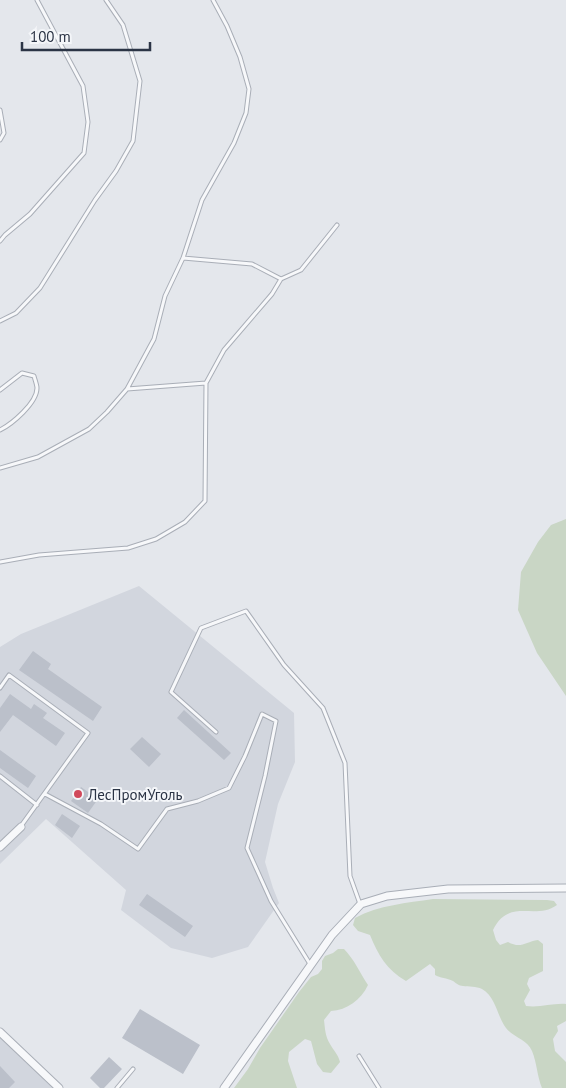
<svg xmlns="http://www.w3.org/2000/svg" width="566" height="1088" font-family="'PT Sans',sans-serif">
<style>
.built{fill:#d2d6de}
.green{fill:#c9d6c5}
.building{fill:#bbc0ca}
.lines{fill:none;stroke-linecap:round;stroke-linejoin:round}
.lane-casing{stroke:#a9aeb7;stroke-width:5}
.street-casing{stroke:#a9aeb7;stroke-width:9}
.lane{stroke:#f7f8fa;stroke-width:3}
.street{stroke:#f7f8fa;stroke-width:7}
.poi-dot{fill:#d1495b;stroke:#f4f6f9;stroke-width:2}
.labels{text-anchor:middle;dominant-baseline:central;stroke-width:4;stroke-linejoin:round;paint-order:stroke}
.poi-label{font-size:15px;fill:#2b3445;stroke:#f4f6f9;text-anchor:start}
</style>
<rect width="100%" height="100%" fill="#e4e7ec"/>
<path class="built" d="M139,586l155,127 1,49 -17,42 -13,58 8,26 6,15 -31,44 -36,11 -41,-10 -50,-38 5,-20 -80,-71 -46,45v-217l21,-13z
M0,1038l53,50h-53z"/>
<path class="green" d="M566,519v177l-29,-43 -19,-43 3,-38 17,-30 13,-17z
M433,899l114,1 7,1 3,4c-22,16 -48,-8 -64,25l3,10 4,5 8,-3c13,7 17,0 30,-2l5,4v27l-14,7 -2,6 3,6 -6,11 2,5c14,2 26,-3 40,-2v17l-9,5 1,5 -5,8 2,12 11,11v26h-24c-5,-12 -5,-25 -10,-37 -5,-12 -18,-13 -26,-23 -9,-12 -10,-31 -24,-39 -6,-3 -13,-2 -19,-3 -4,0 -7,-3 -10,-5 -6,-3 -13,-3 -18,-6v-6l-5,-5 -24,17c-19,-11 -28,-26 -36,-46l-12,-4 -5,-6 2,-7c24,-13 52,-15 78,-19z
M338,949h6c10,10 16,24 24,36 -7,15 -21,25 -37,26l-7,9c1,8 1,16 6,24 4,7 8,10 10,18l-9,11 -8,-1 -6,-8 -6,-23 -6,-2 -16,13 -1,9 9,27h-63l14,-19 12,-21 39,-56 12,-15 7,-3 4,-5v-8l3,-5 8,-3z"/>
<path class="building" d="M33,651l18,13 -3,5 54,38 -9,14 -74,-51z
M10,694l21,15 3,-5 13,9 -4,5 22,15 -9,13 -43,-31 -13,17v-24z
M184,710l47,43 -7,7 -47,-42z
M142,737l19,17 -12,13 -19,-18z
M0,750l36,26 -8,12 -28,-20z
M81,787l17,12 -10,14 -17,-12z
M62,814l18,12 -8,12 -17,-13z
M147,894l46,32 -8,11 -46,-32z
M140,1009l60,36 -17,29 -61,-36z
M109,1057l13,12 -18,19h-4l-10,-10z
M0,1066l15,16 -6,6h-9z"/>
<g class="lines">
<g class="lane-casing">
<path id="lane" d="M0,110l4,23 -4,7
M0,241l5,-6 25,-21 54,-61 4,-31 -5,-36 -46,-86
M183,258l69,6 29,15
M0,321l16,-8 24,-25 55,-88 21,-29 17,-30 7,-60 -17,-56 -17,-25
M127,389l79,-6
M0,390l22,-17 12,3c1,4 3,9 3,12 0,15 -25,36 -37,42
M0,468l38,-11 51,-28 18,-17 20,-23 27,-50 11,-43 18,-38 19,-58 32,-57 12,-30 3,-24 -9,-32 -13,-31 -14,-26
M0,562l39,-7 89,-7 28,-9 29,-17 20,-21 1,-118 18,-33 48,-56 9,-15 20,-9 36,-45
M0,688l9,-13 79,58 -67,93
M216,732l-45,-40 30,-64 45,-17 38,54 39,43 22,55 5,113 10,28
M0,776l37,29
M45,794l56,30 37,25 29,-40 31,-8 31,-13 16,-32 17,-42 14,7 -11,55 -18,72 24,53 39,63
M359,1056l20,32
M117,1088l16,-19"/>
</g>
<g class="street-casing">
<path id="street" d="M0,847l21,-20
M0,1032l59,56
M224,1088l108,-153 29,-31 26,-8 61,-7 118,-1"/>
</g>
<use href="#lane" class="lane"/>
<use href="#street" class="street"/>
</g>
<circle class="poi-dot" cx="78" cy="794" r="5"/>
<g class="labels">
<g class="poi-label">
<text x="88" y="794">ЛесПромУголь</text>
</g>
</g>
<path d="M22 42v8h128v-8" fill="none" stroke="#2b3445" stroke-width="2.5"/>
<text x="30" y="42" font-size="15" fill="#2b3445" stroke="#f4f6f9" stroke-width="4" paint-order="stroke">100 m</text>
</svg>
